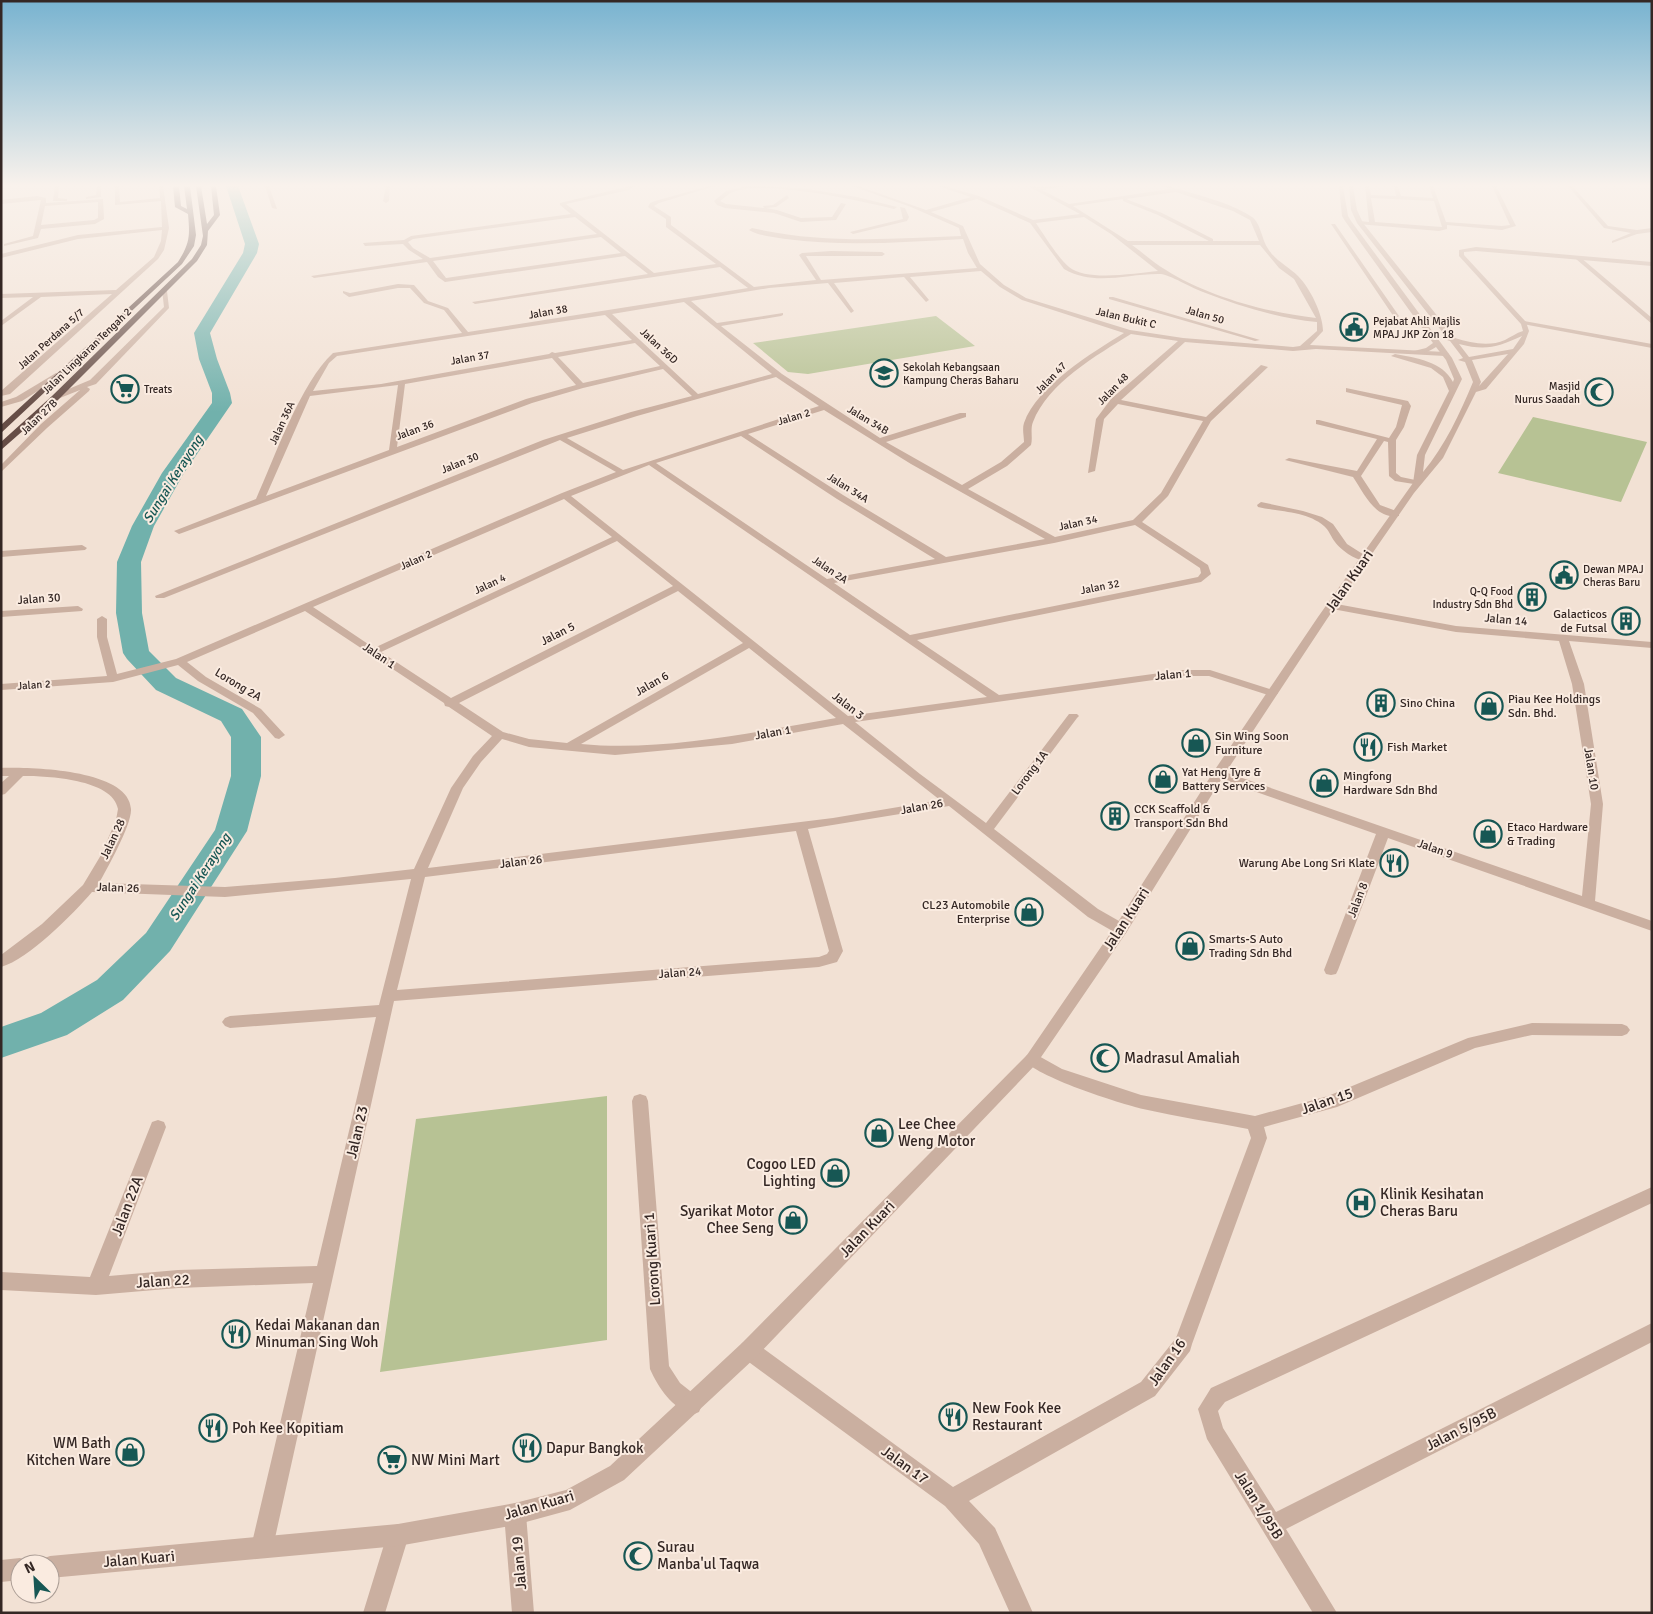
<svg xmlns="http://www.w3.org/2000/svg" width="1653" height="1614" font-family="Signika,sans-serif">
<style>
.green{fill:#b7c294}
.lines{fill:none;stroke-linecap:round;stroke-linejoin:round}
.river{fill:#71b1ac;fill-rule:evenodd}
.minor{fill:#caafa0;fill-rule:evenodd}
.tertiary{fill:#caafa0;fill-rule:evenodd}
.trunk{fill:#664d46;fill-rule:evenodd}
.labels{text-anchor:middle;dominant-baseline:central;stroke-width:4;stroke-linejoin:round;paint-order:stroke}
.far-street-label{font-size:11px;fill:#342724;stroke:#faebe0}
.far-poi-label{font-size:11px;fill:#342724;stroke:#faebe0;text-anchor:start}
.street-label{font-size:12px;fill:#342724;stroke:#faebe0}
.poi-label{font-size:12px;fill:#342724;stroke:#faebe0;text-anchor:start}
.water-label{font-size:14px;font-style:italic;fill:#175754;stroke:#faebe0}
.near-street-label{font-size:15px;fill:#342724;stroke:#faebe0}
.near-poi-label{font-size:15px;fill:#342724;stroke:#faebe0;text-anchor:start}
</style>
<rect width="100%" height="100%" fill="#f2e1d4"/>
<path class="green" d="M936,316l39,30 -167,28 -20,-2 -35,-29z
M1533,417l114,25 -26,60 -123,-29z
M607,1096v244l-227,32 36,-253z"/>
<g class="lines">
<path class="river" d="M226,186h12l21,58 -2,9 -47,80 7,26 13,34 2,10 -48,70 -30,53 -13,36 1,51 7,38 27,27 66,31 19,28v39l-14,55 -77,120 -47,49 -56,35 -66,23v-31l40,-14 56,-33 49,-47 69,-103 16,-54v-39l-10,-16 -65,-31 -29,-31 -4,-6 -7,-40 1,-51 15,-36 30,-53 50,-70v-10l-13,-34 -5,-26 49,-80 2,-9z"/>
<path class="minor" d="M55,186h4l-1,12 9,1v2h-14z
M97,186h4v11l-15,2v-2l10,-2z
M115,186h4l1,16 40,-4 -1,-12h4l6,42 -5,22 -6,9 -148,135 -9,2v-5l111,-97 -71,3 -40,29v-5l32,-24 -32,1v-4l115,-4 38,-33 7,-16 1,-11 -84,9 -77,19v-4l77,-19 84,-8 -1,-26 -46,4z
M265,186h4l8,23 -5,-1z
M386,186h4l-1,15 -3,2 -3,-2z
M630,186h5l-6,4 -63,14 88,69 62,-9 -50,-37v-8l-18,-12 2,-4 5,-2 54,-15h6l-56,17 -5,3 17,11v8l83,62 62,-7 -17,-25 3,-2 29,-2 51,1 3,2 -3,2h-76l15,24 156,-12 -9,-15 -5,-14c-59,3 -118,8 -177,0 -11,-2 -27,-3 -37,-9l3,-2c69,16 139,11 209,8l-2,-8 -48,-21 -59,-21h6l68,24 45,-13 -33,-11h6l35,10 54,24 47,-6 -52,-28 9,1 29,-1 -24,4 27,14 101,-15 -7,-3h6c27,9 59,15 83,31 8,5 10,22 15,30 7,13 21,19 31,29 12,12 25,38 25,55l-13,14 135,7 4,2 -4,2 -129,-7 -23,2 -108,-9 -64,58 85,17 55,-52 7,2 -57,54 -43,75 -26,26 66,43 3,9 -10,8 -284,58 82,55 183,-25h28l66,21 2,2 -2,2h-8l-59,-19h-27l-327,46 65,52 66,49 83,-109h8l2,2 -2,2 -83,111 104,80 28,16 2,4 -2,4 -5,1 -5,-1 -28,-16 -139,-111 -141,23 35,122 -6,11 -18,5 -425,34 -121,546 -3,8 -8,3 -8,-3 -3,-8 62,-264 -135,5 -82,7 -95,-5v-18l89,5 62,-155 6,-2 6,2 2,5 -57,149 69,-6 139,-4 59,-249 -146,11 -5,-2 -3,-4 3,-4 5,-2 149,-11 32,-126 -186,18 -133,-5c-19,22 -63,67 -91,75v-12l41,-31 41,-39 18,-30 15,-35 2,-11c-5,-30 -71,-33 -95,-33l-18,18 -4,1v-12l8,-7h-8v-8c28,-1 128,1 130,41 1,15 -24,60 -32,74l126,4 110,-9 79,-9 37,-81 22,-32 19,-20 -43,-29 -4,-1 -1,-3 -139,-92 -118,51 19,15 55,32 24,26 -6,4 -4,-1 -22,-25 -55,-32 -20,-16 -65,17 -112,8v-6l106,-8 -10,-39v-18l5,-3 5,3v18l10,37 59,-15 386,-166 54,-21 -56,-32 -396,158h-8l-1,-2 388,-156 88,-28 61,-16 -29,-27 -80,19 -51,15 -350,130 -3,1 -5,-3 82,-32c18,-40 45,-117 77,-146l129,-20 -18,-23 -20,-7 -14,-15h-12l-49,9 -6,-4v-2l7,2 48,-9 16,1 14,16 20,7 20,24 280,-44 -28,-21 -245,37 -3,-2 176,-28 -23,-18 -180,26 -7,-5 -11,-15 -113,16 -3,-2 112,-17 -14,-9 -6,-6 -38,2 -2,-3 41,-3 7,-4 160,-22 -11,-9v-2zM1176,192l57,19 17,9 9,21h-46v-2l-51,-26 -36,-14zM977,199l53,24 34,46c31,18 64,4 97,5 7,0 33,15 42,18 36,14 75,26 114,30v9l-17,15 -7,1 -110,-9 -53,-8 -104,-32 -22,-13 -24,-21 -17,-38 -32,-14zM1123,199v2l35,14 51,26h-81l-55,-35zM575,217l22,17 -167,24 -17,-10 -5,-6 5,-3zM1084,217l27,17 47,37c-22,2 -71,11 -89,-4 -10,-8 -25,-32 -33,-44zM601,237l20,16 -175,25 -13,-17zM1132,245h128l19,23 15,11 22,39c-48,-5 -110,-22 -150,-48 -12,-7 -23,-17 -34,-25zM981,271l19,16 22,13 102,33c-31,19 -87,53 -100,90 -2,6 0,13 0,19l-23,20 -39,23 -76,-43 80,-25v-4h-6l-80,25 -98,-64 -61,-48 60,-10 2,-1v-2l-66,10 -26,-22 78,-13 59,-5 23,30 3,-2 -20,-28 70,-6 22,25 3,-2 -19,-23zM684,302l88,72 -74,20 -86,-80zM605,315l27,25 -77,13 -3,-1 -3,2 -168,30 -68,7 16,-28 8,-7zM1131,334l47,7 -67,58 -15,20 -8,54 7,-2 9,-52 14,-15 85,17 -42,72 -28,27 -78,17 -87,-48 39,-23 24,-21c2,-7 -1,-16 2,-23 15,-39 64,-67 98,-88zM635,343l25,23 -77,17 -25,-26zM552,358l24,27 -50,14 -129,48 8,-63zM776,377l43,29 -196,64 -56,-32 70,-22zM398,385l-9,65 -123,46 44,-100zM824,410l87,54 134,75 -99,18 -103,-62 -95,-61zM741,436l96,63 98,60 -108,20 -171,-116zM649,465l338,232 -139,19 -277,-220zM564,499l48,38 -238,111 -61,-41zM1135,525l65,43 1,5 -3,4 -288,58 -76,-52 220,-40zM617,541l56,45 -222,112 -70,-46zM678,591l65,52 -176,100 -38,-4 -26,-7 -44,-29zM749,648l87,70c-81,14 -173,34 -255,26zM843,724l97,76 -107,18 -405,50 35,-80 18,-26 21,-23 27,8 86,8 117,-11zM796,831l33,120 -2,3 -8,3 -422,33 28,-113z
M747,186l54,2 56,9 40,10 -3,2c-33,-8 -138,-32 -165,-15 -3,2 -6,5 -9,7l6,3 38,4 -1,-2 10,-1 14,-10 2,3 -13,9 -10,1 11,2 24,8 31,-1 9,-14 5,1 -10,16 -35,2 -27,-9 -49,-5 -8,-3 -3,-4 12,-10z
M1365,186h4l2,9 25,1 -2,-10h4l3,10 32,2 -4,-12h4l13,36 56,4 8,-1 -18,-39h4l20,40 -14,4 -55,-5v4l-8,2 -81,-7 2,-3 9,1zM1371,198l63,3 8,26 -67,-5z
M1568,186h4l36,40 29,4 15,-2v4l-15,2 -25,9v-2l19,-8 -27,-5z
M37,196l9,2v5l57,-4 1,20 -9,5 -54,5 -3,9 -34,8v-2l29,-8 8,-36 -40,4v-4zM98,202v16l-4,2 -53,5 4,-19z
M900,207l5,1 4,9 -2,4 -54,13 -3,-2 53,-13z
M1331,224h4l64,92 -1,1h-4z
M1576,257h4l72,61v6l-76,-65z
M162,290l5,1 2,17 -73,76 -9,3 3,2 -1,2 -42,37 -46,44v-7l40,-41 39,-34 -25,10h-3v-4l38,-16 74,-73z
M1109,297h4l147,43 -5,1 -146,-42z
M1524,321l128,23v4l-130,-24v-2z
M1346,388l62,13 3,5 -7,21 -8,13v33l5,4 19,4v4l-25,-4 -6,-5 -1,-34 -4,-1 -23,35 19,29 19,7v4c-24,4 -35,-23 -46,-39l-68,-17 4,-2 68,13 20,-32 -61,-15v-4h3l70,18 7,-11 6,-22 -56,-13z
M1261,502l42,9 19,6 11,7 14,20 22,14 -2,2c-10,2 -26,-10 -32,-18 -4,-5 -6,-12 -11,-16 -17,-15 -45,-14 -66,-19l-1,-2z
M82,545l5,3 -2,2 -84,7v-6z
M1331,603l125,23 196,16v6l-83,-7 15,43 19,120 -8,97 57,20v10l-264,-93 -50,132 -2,4 -5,1 -5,-1 -2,-4 52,-136 -162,-57 -2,-3 2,-3h8l360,125 9,-92 -19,-120 -13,-43 -103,-9 -129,-24 -1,-2z
M78,606l5,3 -1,2 -81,6v-6z
M1532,1023l90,1 5,2 3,4 -3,4 -5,2 -90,-1 -57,13 -138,59 -73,20 3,11 -75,206 -2,7 -35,45 -186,105 26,27 38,85h-23l-31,-69 -34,-38 -203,-149 -3,-7 3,-7 7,-3 7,3 197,144 188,-105 35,-44 75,-200 -3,-9c-35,-7 -70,-12 -105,-20 -22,-5 -110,-33 -119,-50l3,-4 5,-2 5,2 25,14 79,26 114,21 73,-20 140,-58z
M640,1094l6,2 2,5 21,265 11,17 19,15 3,7 -3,7 -7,3c-20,-8 -33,-26 -42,-46l-18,-268 2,-5z
M1652,1187v16l-427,199 -7,9 5,17 53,84 376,-189v19l-366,187 51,84h-24l-106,-174 -9,-30 13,-21z
M515,1503l7,4 4,7 8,99h-22l-8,-99 4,-7z
M398,1524l8,3 3,8 -24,78h-22l24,-78 3,-8z"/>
<path class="tertiary" d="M1339,186h4l5,30 3,5 101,137 10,21 -37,76 -2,17c22,-26 37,-59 50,-90l-8,-20 -7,-2 5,-2 -13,-17 -3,-1v-2l-90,-115 -6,-13 -2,-24h4l4,24 6,13 92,115c16,5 34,9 50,2 6,-3 11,-7 18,-9l-2,-7 -62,-68v-6l17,-3 176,15v4l-176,-15 -12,1v3l62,67 3,9 -5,13 -38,45 -10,3 -33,66 -29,35 -87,126 -103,156 -98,158 -89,130 -281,294 -132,123 -54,30 -55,15 -117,21 -348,32v-14h-10l2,-5 8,-3 348,-32 117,-21 51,-13 44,-24 132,-123 285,-288 89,-130 98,-154 104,-154 95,-134 4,-28 32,-64 -6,-14 -12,-9 -40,-12 4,-2c21,4 47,7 58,28l1,-3 -8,-19 -10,-13c-7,5 -19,9 -26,5l16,-4 7,-5 -88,-122 -3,-5zM1522,336l-9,13 -44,8 -10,-13c27,7 39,3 63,-8zM1508,354l-28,31 -1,1 2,-4 -9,-22z
M56,373l7,2 -41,26 -21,6v-5l15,-5z
M20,1558l8,3 1,3h-9v16l-19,2v-22z"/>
<path class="trunk" d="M173,186h6l2,20 6,3 -3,-23h6l6,49 -2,11 -12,18 -181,169v-8l177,-163c12,-19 12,-26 10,-48l-13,-7z
M196,186h5l6,38 7,-9 -3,-29h5l4,29 -12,16 -1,14 -10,16 -139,139 -57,50v-8l51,-46 140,-137 9,-14 2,-9z"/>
</g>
<linearGradient id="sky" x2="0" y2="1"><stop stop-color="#78b3d0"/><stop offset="0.45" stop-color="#f9f2ec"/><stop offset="1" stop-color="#f9f2ec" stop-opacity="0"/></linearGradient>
<rect width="1653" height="412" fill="url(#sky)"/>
<defs>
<g id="civic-ring" transform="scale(1.4375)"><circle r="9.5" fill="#faebe0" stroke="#175754" stroke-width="1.5"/><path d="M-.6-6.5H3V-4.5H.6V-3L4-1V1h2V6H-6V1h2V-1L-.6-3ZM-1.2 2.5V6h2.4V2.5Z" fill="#175754"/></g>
<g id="school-ring" transform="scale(1.4375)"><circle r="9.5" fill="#faebe0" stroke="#175754" stroke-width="1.5"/><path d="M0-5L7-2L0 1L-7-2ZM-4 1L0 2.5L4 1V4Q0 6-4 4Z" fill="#175754"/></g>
<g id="supermarket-ring" transform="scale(1.4375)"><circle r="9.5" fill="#faebe0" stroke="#175754" stroke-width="1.5"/><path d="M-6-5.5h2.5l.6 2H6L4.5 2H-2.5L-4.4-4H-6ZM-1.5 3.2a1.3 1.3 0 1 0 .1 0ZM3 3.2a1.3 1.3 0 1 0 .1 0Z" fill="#175754"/></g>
<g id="mosque-ring" transform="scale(1.4375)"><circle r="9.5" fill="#faebe0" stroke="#175754" stroke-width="1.5"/><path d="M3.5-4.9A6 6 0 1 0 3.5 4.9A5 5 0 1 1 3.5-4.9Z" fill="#175754"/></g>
<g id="building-ring" transform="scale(1.4375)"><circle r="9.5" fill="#faebe0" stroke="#175754" stroke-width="1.5"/><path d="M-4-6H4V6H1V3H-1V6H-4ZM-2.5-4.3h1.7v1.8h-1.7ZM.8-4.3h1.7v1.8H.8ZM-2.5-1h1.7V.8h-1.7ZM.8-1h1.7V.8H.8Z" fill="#175754"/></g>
<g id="shop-ring" transform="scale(1.4375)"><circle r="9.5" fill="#faebe0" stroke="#175754" stroke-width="1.5"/><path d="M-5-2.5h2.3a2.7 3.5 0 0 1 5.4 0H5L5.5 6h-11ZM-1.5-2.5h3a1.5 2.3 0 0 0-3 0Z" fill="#175754"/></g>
<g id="restaurant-ring" transform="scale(1.4375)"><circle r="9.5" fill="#faebe0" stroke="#175754" stroke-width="1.5"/><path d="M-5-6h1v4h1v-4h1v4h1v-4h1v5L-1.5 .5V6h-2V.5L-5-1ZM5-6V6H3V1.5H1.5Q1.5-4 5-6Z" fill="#175754"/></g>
<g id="hospital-ring" transform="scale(1.4375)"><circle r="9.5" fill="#faebe0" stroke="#175754" stroke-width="1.5"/><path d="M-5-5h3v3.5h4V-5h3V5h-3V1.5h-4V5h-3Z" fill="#175754"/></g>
</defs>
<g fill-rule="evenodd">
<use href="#civic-ring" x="1354" y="327"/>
<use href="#school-ring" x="884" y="373"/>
<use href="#supermarket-ring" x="125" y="389"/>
<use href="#mosque-ring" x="1599" y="392"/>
<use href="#civic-ring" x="1564" y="575"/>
<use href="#building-ring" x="1532" y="597"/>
<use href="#building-ring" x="1626" y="621"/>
<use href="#building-ring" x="1381" y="703"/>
<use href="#shop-ring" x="1489" y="706"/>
<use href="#shop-ring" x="1196" y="743"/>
<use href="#restaurant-ring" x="1368" y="747"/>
<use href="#shop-ring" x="1163" y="779"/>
<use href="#shop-ring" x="1324" y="783"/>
<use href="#building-ring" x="1115" y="816"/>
<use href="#shop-ring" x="1488" y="834"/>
<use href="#restaurant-ring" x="1394" y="863"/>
<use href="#shop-ring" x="1029" y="912"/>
<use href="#shop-ring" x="1190" y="946"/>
<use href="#mosque-ring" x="1105" y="1058"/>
<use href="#shop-ring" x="879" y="1133"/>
<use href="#shop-ring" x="835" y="1173"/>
<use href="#hospital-ring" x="1361" y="1203"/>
<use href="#shop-ring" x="793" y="1220"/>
<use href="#restaurant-ring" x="236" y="1334"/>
<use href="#restaurant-ring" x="953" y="1417"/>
<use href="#restaurant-ring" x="213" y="1428"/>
<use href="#restaurant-ring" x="527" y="1448"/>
<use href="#shop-ring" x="130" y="1452"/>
<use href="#supermarket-ring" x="392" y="1460"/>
<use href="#mosque-ring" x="638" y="1556"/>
</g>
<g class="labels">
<g class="far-street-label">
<text transform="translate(548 312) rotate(-10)">Jalan 38</text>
<text transform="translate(1205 315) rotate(16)">Jalan 50</text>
<text transform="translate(1126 318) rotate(13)">Jalan Bukit C</text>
<text transform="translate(51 339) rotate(-42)">Jalan Perdana 5/7</text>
<text transform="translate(659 346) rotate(43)">Jalan 36D</text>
<text transform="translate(87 351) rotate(-44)">Jalan Lingkaran Tengah 2</text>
<text transform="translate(470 358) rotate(-10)">Jalan 37</text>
<text transform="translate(1051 378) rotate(-46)">Jalan 47</text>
<text transform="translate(1113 389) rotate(-46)">Jalan 48</text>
<text transform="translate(39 417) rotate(-44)">Jalan 27B</text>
<text transform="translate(794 417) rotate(-17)">Jalan 2</text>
<text transform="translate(868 420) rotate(31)">Jalan 34B</text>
<text transform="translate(282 423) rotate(-65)">Jalan 36A</text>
<text transform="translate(415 430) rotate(-20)">Jalan 36</text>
<text transform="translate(460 463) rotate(-22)">Jalan 30</text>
<text transform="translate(848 488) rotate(32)">Jalan 34A</text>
<text transform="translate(1078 523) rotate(-12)">Jalan 34</text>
<text transform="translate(416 560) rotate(-24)">Jalan 2</text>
<text transform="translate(830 570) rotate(34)">Jalan 2A</text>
<text transform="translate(490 584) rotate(-25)">Jalan 4</text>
<text transform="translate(1100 587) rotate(-11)">Jalan 32</text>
<text transform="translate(34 685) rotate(-4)">Jalan 2</text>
</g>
<g class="far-poi-label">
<text x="1373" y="321">Pejabat Ahli Majlis<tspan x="1373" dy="13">MPAJ JKP Zon 18</tspan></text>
<text x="903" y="367">Sekolah Kebangsaan<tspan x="903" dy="13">Kampung Cheras Baharu</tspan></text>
<text x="1580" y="386" text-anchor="end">Masjid<tspan x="1580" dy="13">Nurus Saadah</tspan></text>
<text x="144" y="389">Treats</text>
<text x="1583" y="569">Dewan MPAJ<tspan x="1583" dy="13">Cheras Baru</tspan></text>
<text x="1513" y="591" text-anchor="end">Q-Q Food<tspan x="1513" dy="13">Industry Sdn Bhd</tspan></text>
</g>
<g class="street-label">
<text transform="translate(39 599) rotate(-4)">Jalan 30</text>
<text transform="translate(1506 620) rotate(5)">Jalan 14</text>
<text transform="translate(558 634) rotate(-27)">Jalan 5</text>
<text transform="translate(379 656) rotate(34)">Jalan 1</text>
<text transform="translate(1173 675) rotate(-5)">Jalan 1</text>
<text transform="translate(652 684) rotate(-30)">Jalan 6</text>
<text transform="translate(238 685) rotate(31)">Lorong 2A</text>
<text transform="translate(848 706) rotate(38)">Jalan 3</text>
<text transform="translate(773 733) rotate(-10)">Jalan 1</text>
<text transform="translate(1591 769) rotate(81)">Jalan 10</text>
<text transform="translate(1030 773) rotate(-53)">Lorong 1A</text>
<text transform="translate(922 807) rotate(-10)">Jalan 26</text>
<text transform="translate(113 839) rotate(-65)">Jalan 28</text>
<text transform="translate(1435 849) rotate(19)">Jalan 9</text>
<text transform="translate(521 862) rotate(-7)">Jalan 26</text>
<text transform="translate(118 888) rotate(2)">Jalan 26</text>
<text transform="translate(1358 900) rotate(-69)">Jalan 8</text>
<text transform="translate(680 973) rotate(-4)">Jalan 24</text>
</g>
<g class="poi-label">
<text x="1607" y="614" text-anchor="end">Galacticos<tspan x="1607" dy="14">de Futsal</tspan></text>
<text x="1508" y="699">Piau Kee Holdings<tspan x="1508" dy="14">Sdn. Bhd.</tspan></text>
<text x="1400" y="703">Sino China</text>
<text x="1215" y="736">Sin Wing Soon<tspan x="1215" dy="14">Furniture</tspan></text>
<text x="1387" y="747">Fish Market</text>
<text x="1182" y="772">Yat Heng Tyre &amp;<tspan x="1182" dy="14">Battery Services</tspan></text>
<text x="1343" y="776">Mingfong<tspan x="1343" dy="14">Hardware Sdn Bhd</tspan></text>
<text x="1134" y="809">CCK Scaffold &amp;<tspan x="1134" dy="14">Transport Sdn Bhd</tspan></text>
<text x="1507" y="827">Etaco Hardware<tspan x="1507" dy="14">&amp; Trading</tspan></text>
<text x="1375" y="863" text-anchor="end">Warung Abe Long Sri Klate</text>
<text x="1010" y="905" text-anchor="end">CL23 Automobile<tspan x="1010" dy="14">Enterprise</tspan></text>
<text x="1209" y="939">Smarts-S Auto<tspan x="1209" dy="14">Trading Sdn Bhd</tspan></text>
</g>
<g class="water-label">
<text transform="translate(173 479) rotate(-58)">Sungai Kerayong</text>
<text transform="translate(200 877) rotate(-57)">Sungai Kerayong</text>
</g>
<g class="near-street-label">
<text transform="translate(1349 581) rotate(-55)">Jalan Kuari</text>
<text transform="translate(1126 919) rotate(-57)">Jalan Kuari</text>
<text transform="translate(1327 1101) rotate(-19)">Jalan 15</text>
<text transform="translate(357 1132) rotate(-77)">Jalan 23</text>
<text transform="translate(127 1206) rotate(-69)">Jalan 22A</text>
<text transform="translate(867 1229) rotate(-46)">Jalan Kuari</text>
<text transform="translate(652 1259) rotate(-94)">Lorong Kuari 1</text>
<text transform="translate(163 1281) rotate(-4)">Jalan 22</text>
<text transform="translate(1167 1362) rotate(-55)">Jalan 16</text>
<text transform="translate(1461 1429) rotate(-27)">Jalan 5/95B</text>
<text transform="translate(905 1465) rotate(36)">Jalan 17</text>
<text transform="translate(539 1505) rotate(-16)">Jalan Kuari</text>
<text transform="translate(1259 1505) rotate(58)">Jalan 1/95B</text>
<text transform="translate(139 1559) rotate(-5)">Jalan Kuari</text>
<text transform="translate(519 1563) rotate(-95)">Jalan 19</text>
</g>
<g class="near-poi-label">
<text x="1124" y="1058">Madrasul Amaliah</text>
<text x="898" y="1124">Lee Chee<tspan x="898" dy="17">Weng Motor</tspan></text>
<text x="816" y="1164" text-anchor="end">Cogoo LED<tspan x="816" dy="17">Lighting</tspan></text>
<text x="1380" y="1194">Klinik Kesihatan<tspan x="1380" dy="17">Cheras Baru</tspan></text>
<text x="774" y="1211" text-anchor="end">Syarikat Motor<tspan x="774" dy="17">Chee Seng</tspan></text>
<text x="255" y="1325">Kedai Makanan dan<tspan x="255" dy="17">Minuman Sing Woh</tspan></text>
<text x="972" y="1408">New Fook Kee<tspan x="972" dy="17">Restaurant</tspan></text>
<text x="232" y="1428">Poh Kee Kopitiam</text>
<text x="111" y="1443" text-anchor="end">WM Bath<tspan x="111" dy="17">Kitchen Ware</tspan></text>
<text x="546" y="1448">Dapur Bangkok</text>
<text x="411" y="1460">NW Mini Mart</text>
<text x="657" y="1547">Surau<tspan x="657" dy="17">Manba'ul Taqwa</tspan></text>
</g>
</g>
<rect width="1653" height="1614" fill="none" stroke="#342724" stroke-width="5"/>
<g transform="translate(35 1579) rotate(335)"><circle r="24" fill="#faebe0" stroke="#ab9d95"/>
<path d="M0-4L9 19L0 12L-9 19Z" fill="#175754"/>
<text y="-8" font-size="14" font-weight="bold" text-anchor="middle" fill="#342724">N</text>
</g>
</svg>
